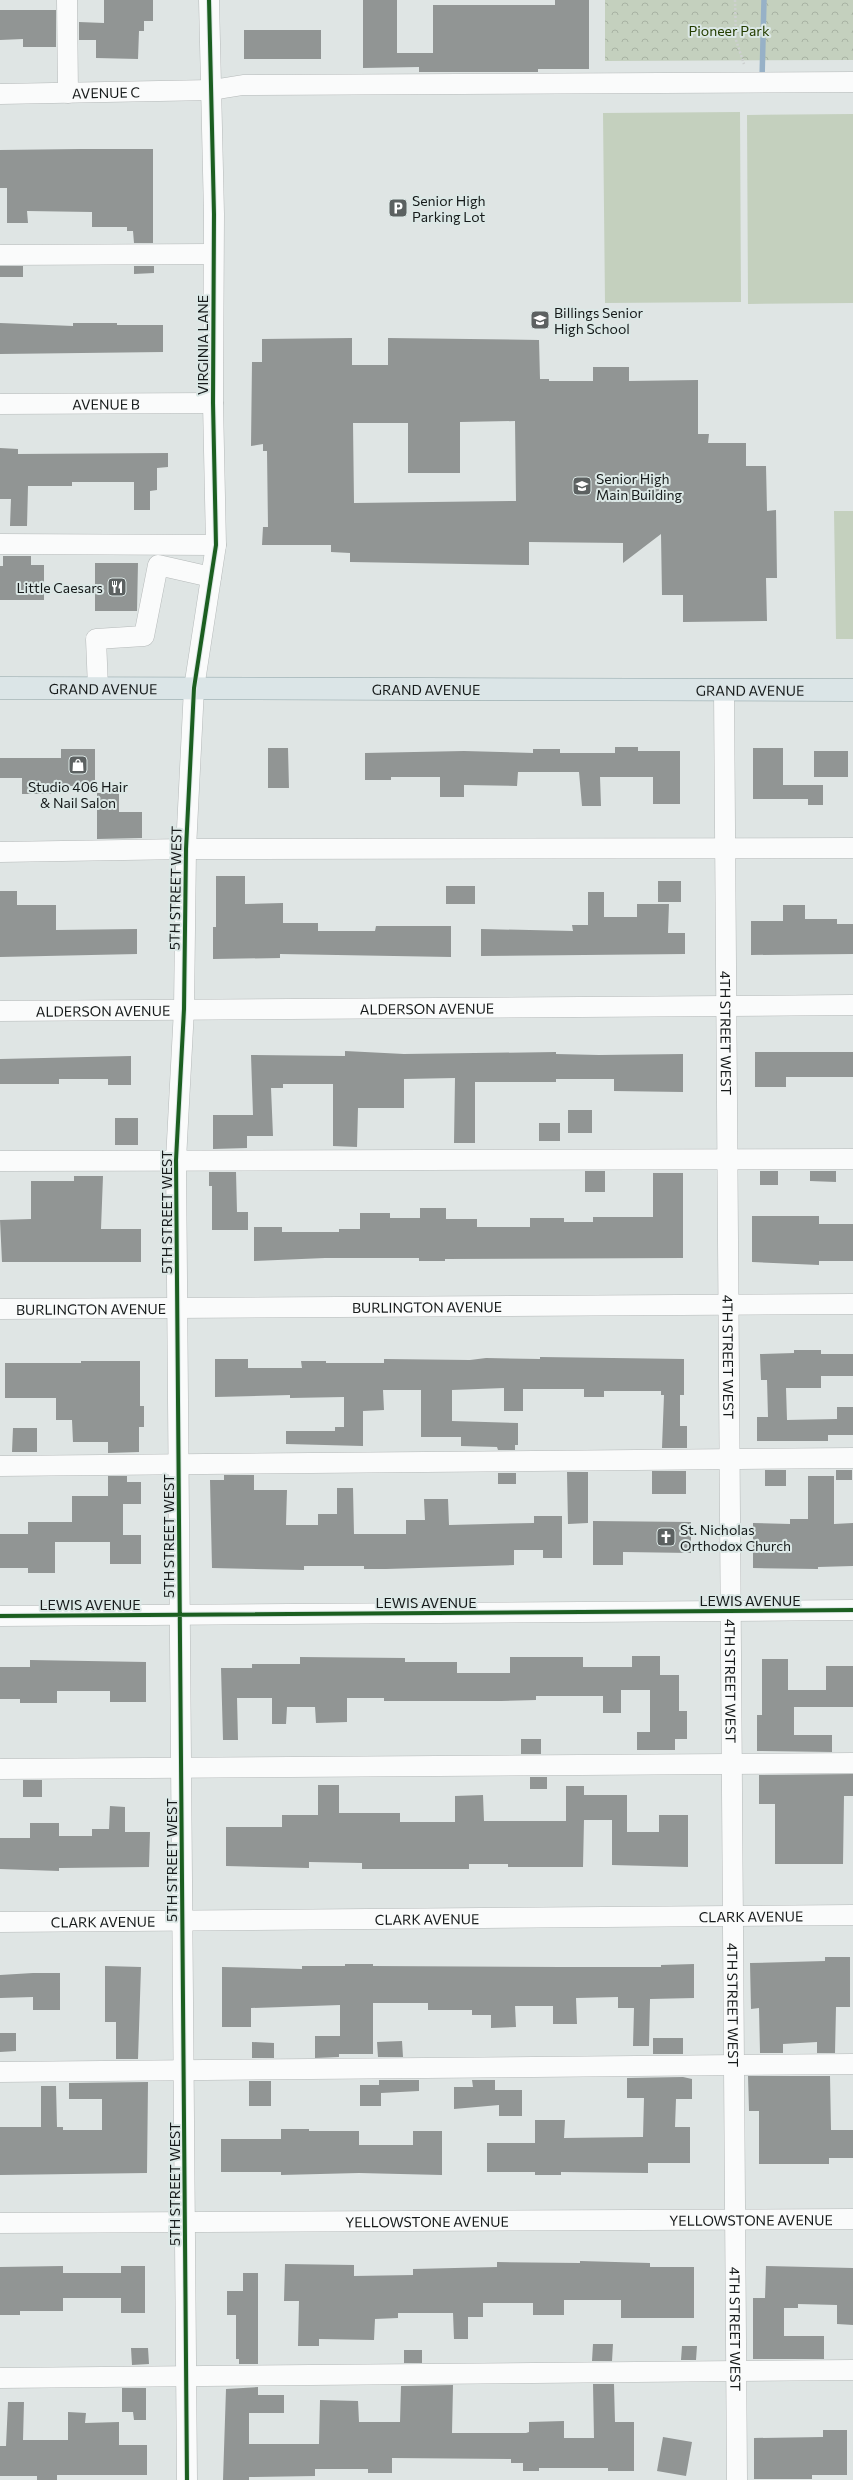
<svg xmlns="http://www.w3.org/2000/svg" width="853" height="2480" font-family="Commissioner,sans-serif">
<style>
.park{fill:url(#park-crowns)}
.garden{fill:#c4d0be}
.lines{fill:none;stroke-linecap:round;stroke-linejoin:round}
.stream{stroke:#97b1c7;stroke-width:5.5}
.building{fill:#919594;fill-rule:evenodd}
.minor-casing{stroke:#b5b9b9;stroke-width:21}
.major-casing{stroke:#8ca1a4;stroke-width:23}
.path{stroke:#cdd0cf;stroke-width:2.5;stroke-dasharray:2 2;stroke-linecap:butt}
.minor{stroke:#fafbfb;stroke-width:20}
.major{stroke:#dbe5e7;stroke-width:22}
.cycleway-casing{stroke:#dce8e6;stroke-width:6}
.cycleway{stroke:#1b5e20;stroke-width:4}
.labels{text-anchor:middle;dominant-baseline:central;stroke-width:4;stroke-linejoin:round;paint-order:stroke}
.park-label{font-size:14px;fill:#243d00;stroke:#dce8e6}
.street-label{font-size:14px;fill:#161a1a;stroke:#dce8e6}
.poi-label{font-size:14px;fill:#161a1a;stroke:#dce8e6;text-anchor:start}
</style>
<defs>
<pattern id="park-crowns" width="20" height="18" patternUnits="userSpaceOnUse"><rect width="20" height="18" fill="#c4d0be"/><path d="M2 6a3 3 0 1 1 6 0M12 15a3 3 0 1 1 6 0" fill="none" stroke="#a8b2a3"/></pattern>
</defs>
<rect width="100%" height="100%" fill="#dfe5e4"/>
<path class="park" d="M605,0h248v60l-248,1z"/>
<path class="garden" d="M740,112l1,190 -136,1 -2,-190z
M853,114v189l-105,1 -1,-189z
M834,511h19v128h-17z"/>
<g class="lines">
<path class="stream" d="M762,80l2,-80"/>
</g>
<path class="building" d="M104,0h49v21h-9v10h-5l-1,28 -42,-1v-18h-17v-18l25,1z
M363,0h34v53h36v-48h122v-5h34v69h-51v3h-119v-5l-56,1z
M0,10h56v37h-33v-8l-23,1z
M244,30h77v29h-77z
M81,149h72v94h-19l-1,-12h-6v-4h-35v-15l-65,-1 1,12h-21v-35h-7v-38z
M0,266h23v11h-23z
M134,266h20v7l-20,1z
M0,323l73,3v-3h44v2h46v27l-163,2z
M352,338v27h36v-27l151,2 1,39h9v2h44v-14h36v14l69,-1v54h11l-1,9h38v23h20l1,45 9,-1 1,68h-11l1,43 -84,1v-27h-21l-1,-61 -38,29v-20l-94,-1v23l-179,-3v-9l-19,-1v-7h-69l1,-18h5l-1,-76h-4v-7l-12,2 1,-84h10v-23zM515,421l1,80 -162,2 -1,-80h55v50h52v-51z
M0,448l18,1v5l150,-1v14l-11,1v22l-7,1v19h-16v-28h-62v4h-44l-1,40h-17l1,-27h-11z
M3,556h28v9h13v35h-44v-34h3z
M95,563h43l-1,48h-42z
M615,747h23v4h42v53h-27v-27h-53l1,29h-19l-3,-34h-61l-1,14 -53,-1v12h-24v-20h-49v3h-26v-27l99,-2 69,2v-4h27v4h55z
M268,748h20l1,40h-21z
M753,748h30v37h40v20h-15v-6h-55z
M61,749h34v37h-39v8h-34v-16h-22v-20h61z
M814,751h34v26h-34z
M97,793h22v19h23v26l-45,1z
M216,876h29v28l38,-1v20h35v8h57l1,-5h75v31l-171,-3v4l-67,1v-32h3z
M658,881h23v21h-23z
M446,886h29v18h-29z
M0,891h17v14h39v25l81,-1v25l-137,3z
M588,892h16v25h33v-13h32l-1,29h17v21l-204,2v-27l92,2 -1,-6h16z
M783,905h22v14h32v5h16v30l-102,1v-34h32z
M345,1051l59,3 152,-2v2l43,1 84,-1v38l-69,-1v-12h-58v3h-81v61h-21l1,-65 -51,1v29h-46l-1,39 -24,-1v-62h-50v4h-12l2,48h-26v12l-34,1v-34h40l-2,-60 94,1z
M755,1052h98v25h-67v10h-31z
M131,1056v29h-23v-6h-49v5h-59v-25z
M568,1110h24v23h-24z
M115,1118h23v27h-23z
M539,1123h21v18h-21z
M585,1171h20v21h-20z
M760,1171h18v14h-18z
M810,1171h26v11l-26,-1z
M209,1172h27l1,40h11v18h-36v-44h-3z
M653,1173h30v85l-238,1v2h-26v-3h-94l-71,3v-34h28v5h57v-3h21v-16h30v5h30v-10h26v11h31v8h53v-9h34v4h29v-5h60z
M74,1176h29l-2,53h40v33h-139l-2,-42 31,-1v-38h43z
M752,1216h67v8h34v37h-34v4l-67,-3z
M794,1350h27v4h32v22h-32v12h-35l1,32 50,-1v-12h16v28h-25v6h-71v-24h11l-1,-37h-6l-1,-26 34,-1z
M540,1357l144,2v36h-4v31h7v22h-25l2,-53h-3v-4h-57v6h-20v-8h-61v22h-19v-23l-52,2v31l66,2v22h-3v5h-17l-1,-3 -36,-1v-9h-40v-47h-38l1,20 -21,1v35l-77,-2v-13h49v-4h9v-30l-54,1v-3l-75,2v-38h33v9h54l-1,-7h25v2h58v-4l86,1 16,-2 54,1z
M81,1361h59v45h4v21h-5v25l-31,1v-11h-35l-1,-22h-16v-22h-51v-35h76z
M13,1428h24v24h-25z
M765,1470h21v16h-21z
M836,1470h16v10h-16z
M652,1471h34v23h-34z
M567,1472h21v51l-20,1z
M498,1473h18v11h-18z
M224,1475h30v15h33l-1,35h32v-11h19v-26h16l1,46h52v-14h19l-1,-21h24l1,26 85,-2v-7h28v42h-19v-8h-29v15l-128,4h-22v-3h-60v4l-92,-2 -2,-88h14z
M108,1476h19v6h14v22h-18v31h18v29h-31v-22h-55v31h-27v-5h-28v-34h28v-12h44v-26h36z
M808,1476h26v48l19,-1v43l-35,1v2l-65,-1v-45l37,1v-5h18z
M593,1521l98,1v31l-68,-1v13h-30z
M632,1656h28v19h19v36h8v28h-12v11h-38v-18h13v-42h-29v23h-18v-17h-67v4l-35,1h-117v-3h-37v24l-31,1 -1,-16h-28l-1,17h-14v-26h-35l1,42h-15l-2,-72h31v-4h48v-7l105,1v4h52v11h53v-16h73v10h49z
M762,1659h26v31h38v-24h27v41h-59v28h38v17l-75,-1v-36h5z
M30,1660l116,2v40h-36v-11h-53v12h-37v-4h-20v-32h30z
M521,1739h20v15h-20z
M853,1774v22h-9l-1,68h-68v-60h-16v-29z
M530,1777h17v12h-17z
M23,1780h19v17h-19z
M318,1785h21v28h61v9h55v-26l28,-1 1,26h82v-35h18v9h43v37h32v-17h29v52l-76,-2v-45h-28l-1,47h-75v-3h-39v5h-107v-6l-53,-1v6l-83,-2v-39h56v-12h36z
M110,1806l15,1v25h25l-1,35 -90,1v3l-59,-2v-31h30v-15h29v13h33v-7h17z
M825,1957h25v50h-14l-1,46h-18v-11l-34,2v9h-23l-1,-45 -8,1 -1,-46 75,-2z
M345,1964h28v2l188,1h100v-2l33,-1v34l-44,1 -1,47h-16l1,-38h-16v-11l-42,1 1,26h-24v-18h-38l1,21 -25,1v-13h-19v-5h-44v-7h-55v51h-34v3l-24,1v-22h25v-31l-89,3v19h-29v-60l80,2v-3h43z
M105,1966l36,1 -3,92h-22v-37h-11z
M33,1973h27v37h-27v-13l-33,1v-23z
M0,2033h16v18l-16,1z
M653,2038h30v16h-30z
M402,2041l1,16h-25l-1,-15z
M252,2042l22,1v15h-22z
M748,2076h82l1,54h22v28h-24v6h-70v-53h-10z
M683,2077l9,2v20h-16l-1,28h15v36h-42v10l-87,-1v3h-26v-3h-48v-29h48v-23h30l-1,18 79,-1 1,-39h-17v-20z
M379,2080h40v11l-38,2v13h-21v-21h19z
M472,2080h23v10h27v26h-23v-11l-45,4v-22h19z
M249,2081h22v25h-22z
M148,2082l-1,91 -147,2v-48h41v-41h15l1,41h6v3h39v-31h-33v-16z
M281,2129h28v2h50v14h54v-14h29v44l-83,-2 -78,2v-3h-60v-33h60z
M580,2261l70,2v4h44v51h-73v-18h-57v15h-31v-12h-50v14h-15v22h-14l-1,-26h-55v5l-23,1 -1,21 -55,-1v7h-21l1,-45h-15l1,-37 69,1v11l59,-1v-6l84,-2v-5l83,1z
M63,2266v7h58v-7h24v47h-24v-15h-58v13h-43v4h-20v-48z
M766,2266l87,2v57l-16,-1v-19l-39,-1v4h-14v28h40v23h-71v-61h12z
M243,2273h15v91h-19v-5h-3v-44h-9v-24h16z
M593,2344h20l-1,17h-20z
M682,2346h15l-1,14h-15z
M131,2348h17l1,16 -17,1z
M404,2350h18v13h-18z
M593,2384h21l1,38h19v49h-26v-3h-69v3h-16v-8h-12v-4l-119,-1v15h-24v-4h-53v7l-66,1v3h-26l3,-91 32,-2v8h26v18h-35v31h70l1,-44 38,1 1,21h41l1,-36 52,-1 -1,48h74l3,-1v-10l35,-1v17h30z
M122,2388h24v32h-12l-1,-8h-11z
M8,2402h16l-1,38h45v-28l18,1 -1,10 34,-1v23h28v30h-90v5h-20v-4h-37v-30h6z
M823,2430h24v45h-35v4h-58v-41l69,-1z
M663,2437l29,5 -6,34 -29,-5z"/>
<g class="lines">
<g class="minor-casing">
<g id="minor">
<path d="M67,0l1,93"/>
<path id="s1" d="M0,94l212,-4 31,-5 610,-3"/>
<path d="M0,255l212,-1"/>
<path id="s2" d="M0,404l213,-1"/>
<path d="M0,544l216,1"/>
<path d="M98,688l-2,-49 48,-3 14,-71 53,12"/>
<path id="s3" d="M724,690l13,1790"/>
<path d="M0,852l186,-3 667,-1"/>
<path id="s4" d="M0,1011l853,-6"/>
<path d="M0,1161l853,-2"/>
<path id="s5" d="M0,1309l853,-5"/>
<path d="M0,1466l853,-8"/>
<path d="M0,1616l853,-6"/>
<path d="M0,1769l853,-6"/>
<path id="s6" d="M0,1922l853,-7"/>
<path d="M0,2072l853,-8"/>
<path id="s7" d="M0,2223l853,-4"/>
<path d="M0,2378l853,-8"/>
<path d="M187,2480l-11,-1320 8,-151 2,-160 8,-161 22,-143 -3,-142 1,-189 -5,-214"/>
</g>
</g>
<g class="major-casing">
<g id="major">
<path id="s8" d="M0,688l853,2"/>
</g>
</g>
<path class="path" d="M735,0l1,40 8,24"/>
<use href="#minor" class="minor"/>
<use href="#major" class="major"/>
<g class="cycleway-casing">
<path id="cycleway" d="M0,1616l853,-6
M187,2480l-11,-1320 8,-151 2,-160 8,-161 22,-143 -3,-142 1,-189 -5,-214"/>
</g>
<use href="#cycleway" class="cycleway"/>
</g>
<defs>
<g id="parking-square" transform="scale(1)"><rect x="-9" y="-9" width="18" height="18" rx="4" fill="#5c6161" stroke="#dce8e6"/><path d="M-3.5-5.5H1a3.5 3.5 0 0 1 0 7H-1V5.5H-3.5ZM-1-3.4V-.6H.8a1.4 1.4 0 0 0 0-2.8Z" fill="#fff"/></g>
<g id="school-square" transform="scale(1)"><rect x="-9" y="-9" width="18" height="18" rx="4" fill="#5c6161" stroke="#dce8e6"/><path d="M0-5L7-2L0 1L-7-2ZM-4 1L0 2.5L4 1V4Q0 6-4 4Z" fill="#fff"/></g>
<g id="restaurant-square" transform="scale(1)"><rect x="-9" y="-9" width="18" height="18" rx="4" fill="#5c6161" stroke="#dce8e6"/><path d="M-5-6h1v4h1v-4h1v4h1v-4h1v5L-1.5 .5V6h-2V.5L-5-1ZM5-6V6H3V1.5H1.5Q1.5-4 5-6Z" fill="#fff"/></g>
<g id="shop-square" transform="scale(1)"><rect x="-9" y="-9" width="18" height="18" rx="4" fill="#5c6161" stroke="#dce8e6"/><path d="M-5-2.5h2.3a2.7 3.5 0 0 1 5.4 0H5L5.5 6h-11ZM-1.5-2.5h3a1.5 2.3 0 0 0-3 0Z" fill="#fff"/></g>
<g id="church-square" transform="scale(1)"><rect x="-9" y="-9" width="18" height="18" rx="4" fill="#5c6161" stroke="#dce8e6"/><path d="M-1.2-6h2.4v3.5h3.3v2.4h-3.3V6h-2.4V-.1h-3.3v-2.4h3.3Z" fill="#fff"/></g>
</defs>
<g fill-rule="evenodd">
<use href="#parking-square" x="398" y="208"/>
<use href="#school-square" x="540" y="320"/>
<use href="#school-square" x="582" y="486"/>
<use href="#restaurant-square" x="117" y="587"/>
<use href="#shop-square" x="78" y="765"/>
<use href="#church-square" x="666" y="1537"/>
</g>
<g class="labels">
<g class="park-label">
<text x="729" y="30">Pioneer Park</text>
</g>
<g class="street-label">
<text stroke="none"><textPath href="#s1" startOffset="106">AVENUE C</textPath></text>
<text transform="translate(202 345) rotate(-90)">VIRGINIA LANE</text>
<text stroke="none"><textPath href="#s2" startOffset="106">AVENUE B</textPath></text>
<text stroke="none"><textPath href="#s8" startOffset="103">GRAND AVENUE</textPath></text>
<text stroke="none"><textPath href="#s8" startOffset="426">GRAND AVENUE</textPath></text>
<text stroke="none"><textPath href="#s8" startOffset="750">GRAND AVENUE</textPath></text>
<text transform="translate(175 888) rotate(-89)">5TH STREET WEST</text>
<text stroke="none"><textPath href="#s4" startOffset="427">ALDERSON AVENUE</textPath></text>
<text stroke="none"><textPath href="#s4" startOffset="103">ALDERSON AVENUE</textPath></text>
<text stroke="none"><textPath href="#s3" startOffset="343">4TH STREET WEST</textPath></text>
<text transform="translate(166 1212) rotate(-90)">5TH STREET WEST</text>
<text stroke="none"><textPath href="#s5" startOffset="427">BURLINGTON AVENUE</textPath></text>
<text stroke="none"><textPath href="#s5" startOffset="91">BURLINGTON AVENUE</textPath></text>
<text stroke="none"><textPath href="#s3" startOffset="667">4TH STREET WEST</textPath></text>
<text transform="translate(168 1536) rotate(-90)">5TH STREET WEST</text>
<text x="750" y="1600">LEWIS AVENUE</text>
<text x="426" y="1602">LEWIS AVENUE</text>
<text x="90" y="1604">LEWIS AVENUE</text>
<text stroke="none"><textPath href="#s3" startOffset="991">4TH STREET WEST</textPath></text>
<text transform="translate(171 1860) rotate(-90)">5TH STREET WEST</text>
<text stroke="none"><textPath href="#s6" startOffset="751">CLARK AVENUE</textPath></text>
<text stroke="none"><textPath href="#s6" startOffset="427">CLARK AVENUE</textPath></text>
<text stroke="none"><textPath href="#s6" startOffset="103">CLARK AVENUE</textPath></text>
<text stroke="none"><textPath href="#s3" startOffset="1315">4TH STREET WEST</textPath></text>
<text transform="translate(174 2184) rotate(-90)">5TH STREET WEST</text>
<text stroke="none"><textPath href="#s7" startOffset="751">YELLOWSTONE AVENUE</textPath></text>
<text stroke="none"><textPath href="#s7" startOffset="427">YELLOWSTONE AVENUE</textPath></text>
<text stroke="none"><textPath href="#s3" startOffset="1639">4TH STREET WEST</textPath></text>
</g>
<g class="poi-label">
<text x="412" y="200">Senior High<tspan x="412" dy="16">Parking Lot</tspan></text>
<text x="554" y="312">Billings Senior<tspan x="554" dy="16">High School</tspan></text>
<text x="596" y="478">Senior High<tspan x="596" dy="16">Main Building</tspan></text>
<text x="103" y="587" text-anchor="end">Little Caesars</text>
<text x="78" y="786" text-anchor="middle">Studio 406 Hair<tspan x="78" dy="16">&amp; Nail Salon</tspan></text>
<text x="680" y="1529">St. Nicholas<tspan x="680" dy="16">Orthodox Church</tspan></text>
</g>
</g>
</svg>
